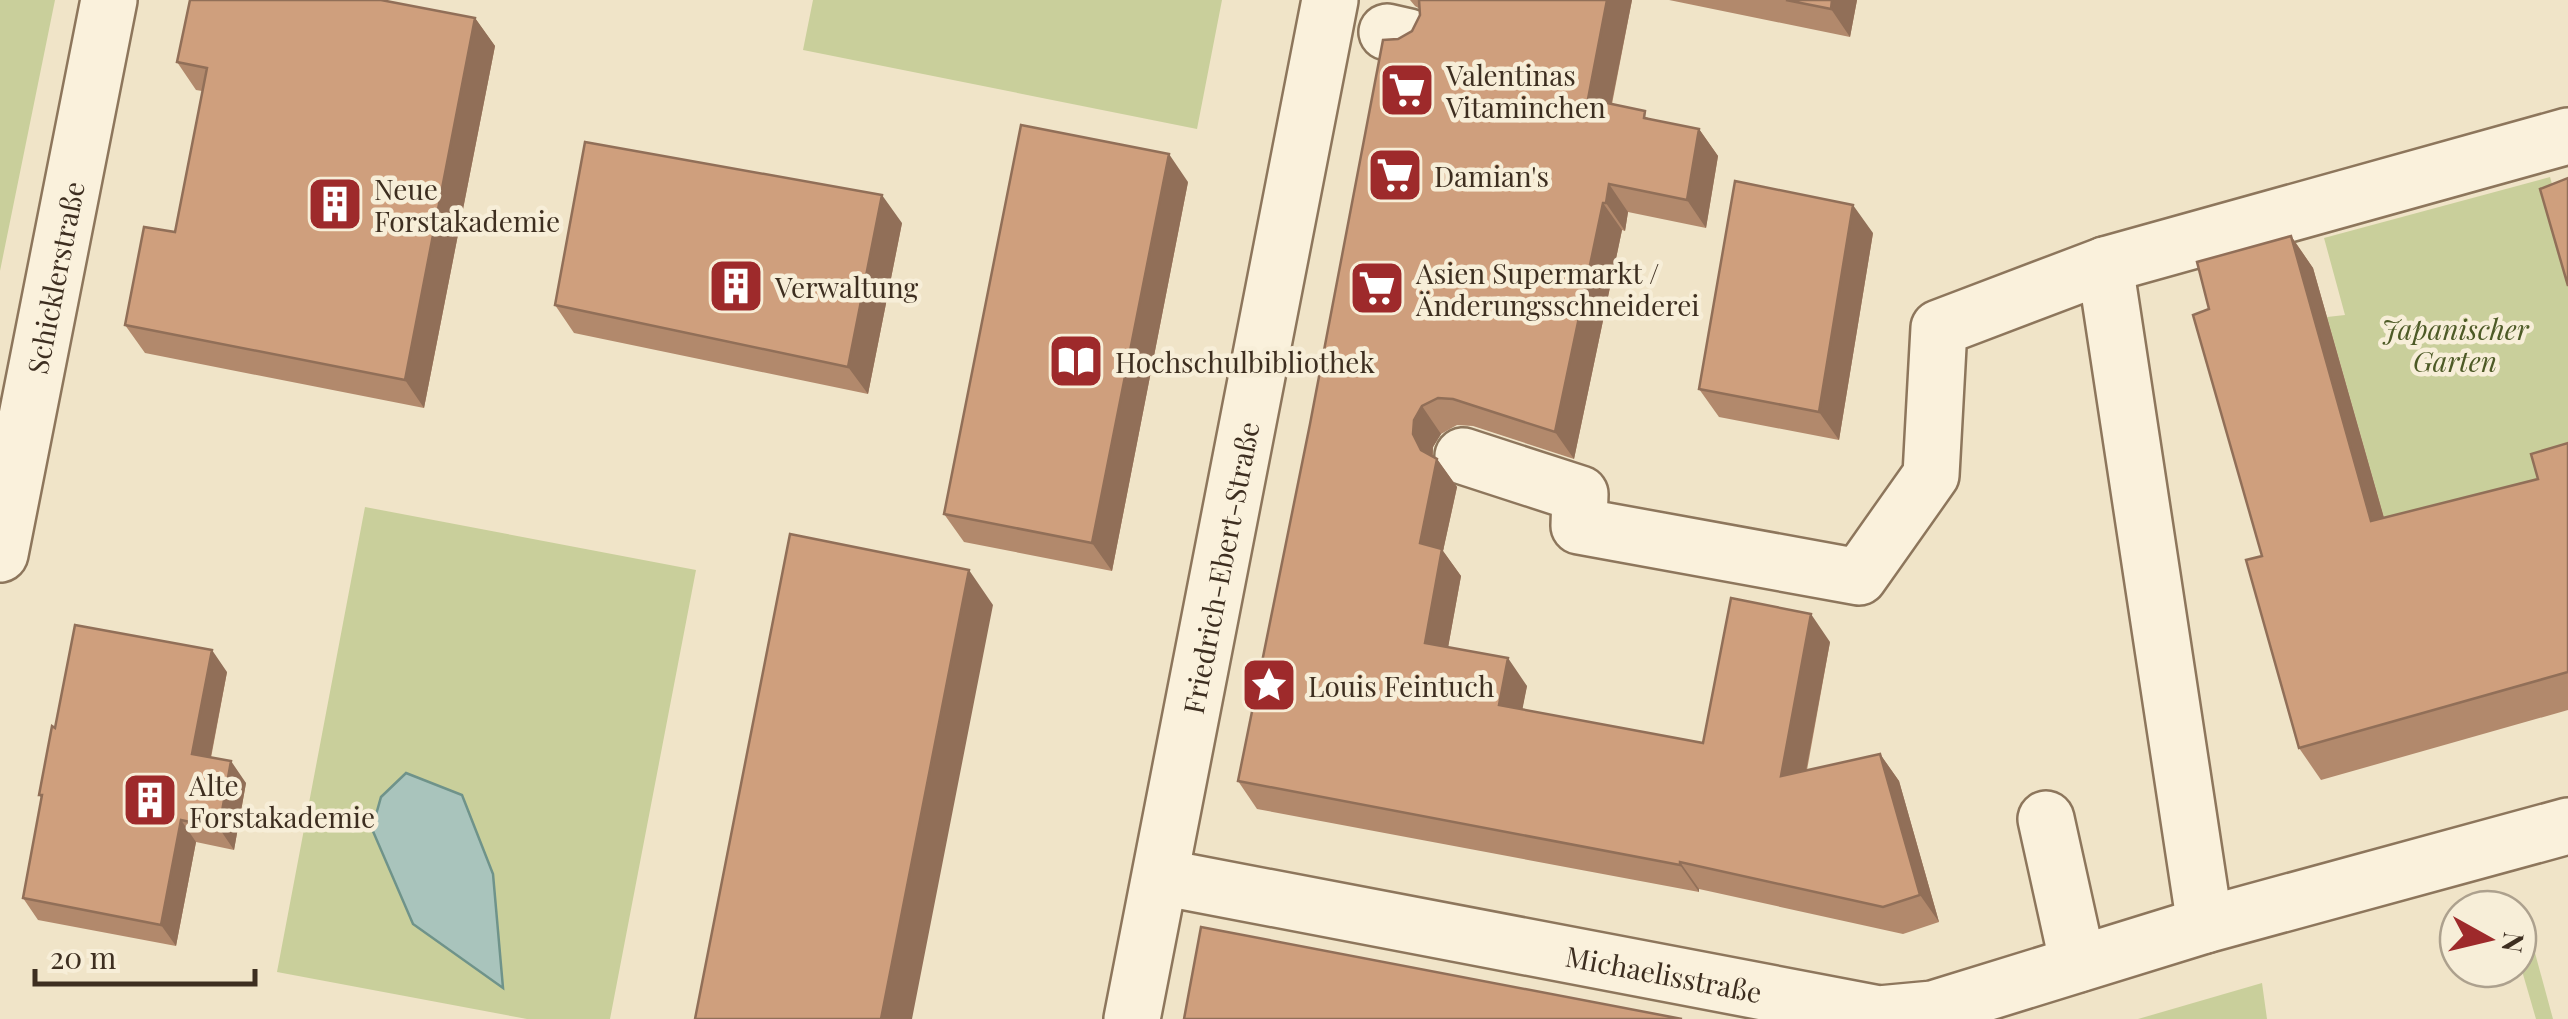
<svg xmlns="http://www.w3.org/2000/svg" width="2568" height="1019" font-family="'Playfair Display',serif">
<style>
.green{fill:#c9cf9b}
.water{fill:#a9c4bc;stroke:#6f938a;stroke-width:2.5}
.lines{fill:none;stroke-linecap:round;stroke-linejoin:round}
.minor-casing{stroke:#8d765c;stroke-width:60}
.minor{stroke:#faf1dc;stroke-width:55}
.wall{fill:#b2896c}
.shaded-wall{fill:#916f58}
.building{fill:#cf9f7d;stroke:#916f58;stroke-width:2.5}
.labels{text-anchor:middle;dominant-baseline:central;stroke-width:9;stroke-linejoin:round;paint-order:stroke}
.poi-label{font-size:28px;fill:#3d2e20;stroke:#f7eed8;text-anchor:start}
.street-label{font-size:28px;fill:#3d2e20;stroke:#f7eed8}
.park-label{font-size:28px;font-style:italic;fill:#4d5a26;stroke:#f7eed8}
</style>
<rect width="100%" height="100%" fill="#f0e4c8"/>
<path class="green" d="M0,0h55l-55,271z
M813,0h409l-25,129 -394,-79z
M2550,177l18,63v242l-174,71 -67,-236 18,-2 -21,-77z
M365,507l331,63 -86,449h-83l-250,-47z
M2523,909l30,110h-17l-18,-62v-46z
M2262,983l5,36h-129z"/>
<path class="water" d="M406,773l56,22 31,79 10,114 -90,-64 -41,-95 9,-32z"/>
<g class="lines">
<g class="minor-casing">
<g id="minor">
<path d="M1387,32l22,5"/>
<path d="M2105,265l100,660"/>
<path d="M1463,456l117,38 -1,32 280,51 72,-102 8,-147 166,-63 463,-129"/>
<path id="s1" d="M0,554l109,-554"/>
<path d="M2046,819l32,145"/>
<path id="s2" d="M1161,877l718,137 54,-5 272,-84 363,-99"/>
<path id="s3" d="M1132,1019l198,-1019"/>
</g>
</g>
<use href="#minor" class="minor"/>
</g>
<path class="wall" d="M1410,0h222l-20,104 39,15 48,10 19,27 -12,72 -78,-16 -3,19 -3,-1 -48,229 -101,-33 -16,-1 -16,9 -8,13v9l4,3 20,28 -14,64 18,25 -13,71 79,39 -5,23 181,34 127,-101 -23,128 73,-16 19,27 40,141 -36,12 -204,-45v3l-442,-83 -19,-28 160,-742 14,-8 8,-16v-6l-5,-3z
M1669,0h188l-7,37z
M475,18l20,28 -71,362 -279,-55 -20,-28 50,-93 27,-141 -6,-1 -19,-28z
M1188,182l-76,389 -148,-29 -20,-28z
M902,223l-34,171 -294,-61 -19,-28z
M1873,233l-34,207 -120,-23 -20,-28z
M2291,236l22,32 71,250 154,-39 30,-36v267l-247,70 -22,-32 -37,-192 -53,-247z
M227,672l-16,86 35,25 -12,67 -38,-8 -20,104 -138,-26 -15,-22 19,-99 -3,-4 16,-67z"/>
<path class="shaded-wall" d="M1607,0h25l-25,126 -19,-27z
M1832,0h25l-7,37 -19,-28z
M475,18l20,28 -71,362 -19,-28z
M1699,129l19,27 -12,72 -19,-28z
M1169,154l19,28 -76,389 -20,-28z
M1609,184l19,28 -3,19 -19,-28z
M882,195l20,28 -34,171 -20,-27z
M1603,203l19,27 -48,229 -19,-27z
M1853,205l20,28 -34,207 -20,-28z
M2291,236l22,32 81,285 -23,-32z
M1422,406l19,28 -8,13 -1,15 5,-3 20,28 -14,64 18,25 -17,94 -19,-27 -12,-209 1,-14z
M969,570l24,35 -81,414h-31z
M1811,614l19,28 -30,161 -19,-27z
M212,650l15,22 -20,104 -15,-22z
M1508,658l19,28 -9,46 -19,-27z
M1880,754l19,27 40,141 -19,-27z
M231,761l15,22 -12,67 -15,-22z
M181,820l15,22 -20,104 -15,-21z
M1680,862l19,27v3l-19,-27z"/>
<path class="building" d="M190,0h191l94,18 -70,362 -280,-55 19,-98 31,5 32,-164 -30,-6z
M1419,0h188l-19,99 57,12 -1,7 55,11 -12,71 -78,-16 -3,19h-3l-48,229 -102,-33 -15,-1 -16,8 -8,14 -1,14 8,16 16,9 -17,84 22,6 -17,94 83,15 -9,47 204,38 28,-145 80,16 -30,162 99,-22 40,141 -37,12 -203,-45v3l-442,-84 72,-357 73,-384 15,-1 14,-8 8,-16z
M1786,0h46l-1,9z
M1021,125l148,29 -77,389 -148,-29z
M585,142l297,53 -34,172 -293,-62z
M2568,178v108l-28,-97z
M1735,181l118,24 -34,207 -120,-23z
M2291,236l80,285 167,-42 -7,-25 37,-11v229l-269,76 -53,-188 16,-4 -69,-241 16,-6 -12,-47z
M790,534l179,36 -88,449h-186z
M75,625l137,25 -20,104 39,7 -12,67 -38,-8 -20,105 -138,-27 19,-103h-3l13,-69 3,2z
M1201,927l481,92h-498z"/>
<defs>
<g id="supermarket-square" transform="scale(2.875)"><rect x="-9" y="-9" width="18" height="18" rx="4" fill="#9e2a2b" stroke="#f7eed8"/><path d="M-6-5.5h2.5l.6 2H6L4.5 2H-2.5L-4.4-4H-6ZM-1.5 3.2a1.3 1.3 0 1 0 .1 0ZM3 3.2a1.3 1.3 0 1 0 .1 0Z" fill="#fff"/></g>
<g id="building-square" transform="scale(2.875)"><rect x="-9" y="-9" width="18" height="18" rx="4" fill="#9e2a2b" stroke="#f7eed8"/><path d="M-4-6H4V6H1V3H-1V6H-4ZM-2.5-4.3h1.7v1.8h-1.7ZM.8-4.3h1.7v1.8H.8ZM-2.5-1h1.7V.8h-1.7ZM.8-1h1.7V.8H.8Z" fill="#fff"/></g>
<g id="library-square" transform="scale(2.875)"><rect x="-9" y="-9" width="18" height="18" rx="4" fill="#9e2a2b" stroke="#f7eed8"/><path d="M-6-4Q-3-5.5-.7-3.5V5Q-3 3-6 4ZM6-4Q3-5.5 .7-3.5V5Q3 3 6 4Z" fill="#fff"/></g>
<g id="sight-square" transform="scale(2.875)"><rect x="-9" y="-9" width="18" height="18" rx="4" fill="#9e2a2b" stroke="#f7eed8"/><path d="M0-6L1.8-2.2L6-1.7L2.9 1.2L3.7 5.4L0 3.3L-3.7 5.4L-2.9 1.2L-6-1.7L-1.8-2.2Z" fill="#fff"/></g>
</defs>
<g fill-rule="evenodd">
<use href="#supermarket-square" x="1407" y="90"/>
<use href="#supermarket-square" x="1395" y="175"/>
<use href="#building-square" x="335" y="204"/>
<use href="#building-square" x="736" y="286"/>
<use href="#supermarket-square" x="1377" y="288"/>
<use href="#library-square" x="1076" y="361"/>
<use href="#sight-square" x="1269" y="685"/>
<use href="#building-square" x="150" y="800"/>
</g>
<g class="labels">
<g class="poi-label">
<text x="1446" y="74">Valentinas<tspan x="1446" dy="32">Vitaminchen</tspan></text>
<text x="1434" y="175">Damian's</text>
<text x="374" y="188">Neue<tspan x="374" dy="32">Forstakademie</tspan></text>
<text x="1416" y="272">Asien Supermarkt /<tspan x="1416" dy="32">Änderungsschneiderei</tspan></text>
<text x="775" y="286">Verwaltung</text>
<text x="1115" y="361">Hochschulbibliothek</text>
<text x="1308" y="685">Louis Feintuch</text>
<text x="189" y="784">Alte<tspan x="189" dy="32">Forstakademie</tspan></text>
</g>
<g class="street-label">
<text stroke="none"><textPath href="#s1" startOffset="282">Schicklerstraße</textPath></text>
<text stroke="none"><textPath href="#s3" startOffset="460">Friedrich-Ebert-Straße</textPath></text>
<text stroke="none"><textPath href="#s2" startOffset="512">Michaelisstraße</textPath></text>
</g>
<g class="park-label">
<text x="2455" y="328">Japanischer<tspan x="2455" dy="32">Garten</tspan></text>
</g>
</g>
<g transform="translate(2488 939) rotate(98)"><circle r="48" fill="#f7eed8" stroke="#ada18e" stroke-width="2.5"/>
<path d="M0-8L18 38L0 25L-18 38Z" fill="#9e2a2b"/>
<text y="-15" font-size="28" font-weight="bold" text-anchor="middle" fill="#3d2e20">N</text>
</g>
<path d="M35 969v15h220v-15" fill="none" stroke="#3d2e20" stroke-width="5"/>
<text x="50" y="969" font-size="30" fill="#3d2e20" stroke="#f7eed8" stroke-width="8" paint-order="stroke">20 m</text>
</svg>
